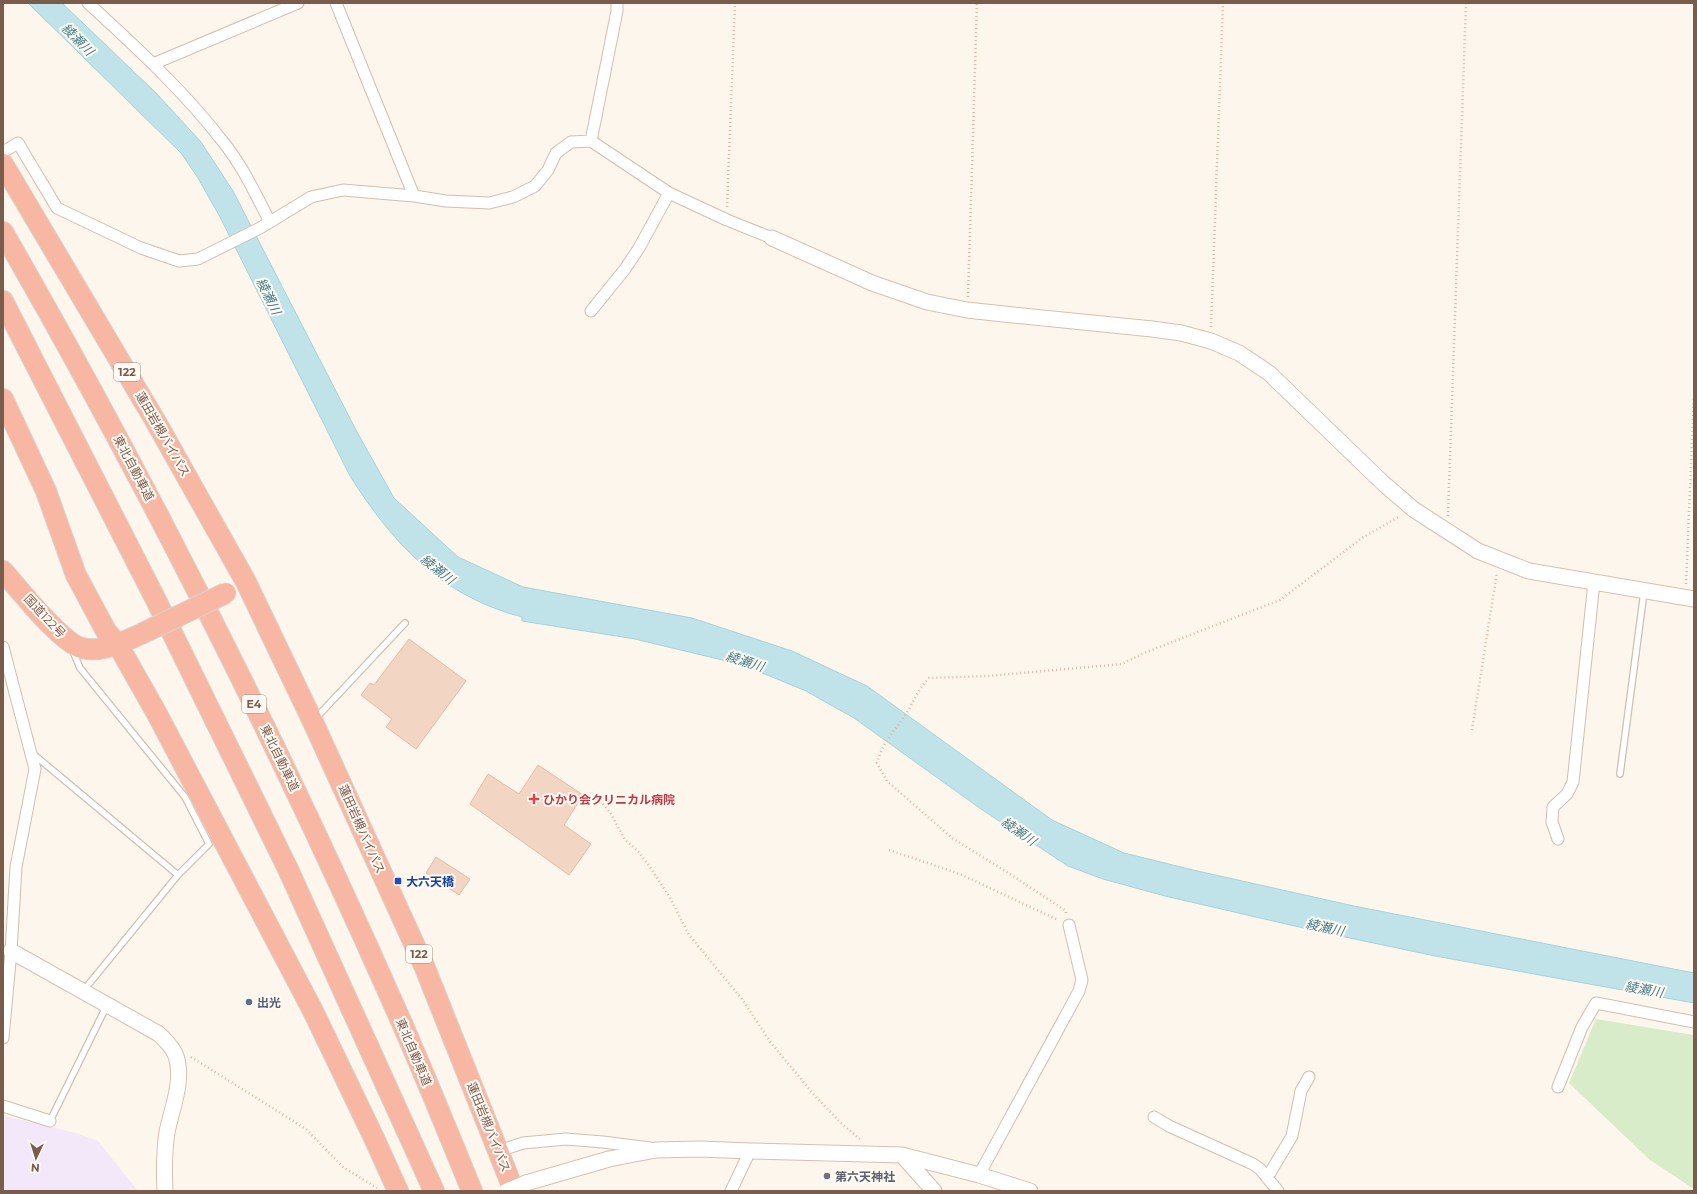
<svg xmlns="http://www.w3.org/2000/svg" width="1697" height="1194" font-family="Montserrat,'Noto Sans JP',sans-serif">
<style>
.education{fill:#f3e8fa}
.green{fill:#d8ecc9}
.water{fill:#bfe3e8;stroke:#a5d3da}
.building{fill:#f3d5c3;stroke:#e6bba3}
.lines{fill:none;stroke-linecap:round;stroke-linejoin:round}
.lane-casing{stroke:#d1beb0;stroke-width:8}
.street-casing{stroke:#d1beb0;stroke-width:13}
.secondary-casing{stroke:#d6c0b0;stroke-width:17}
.highway-casing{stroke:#dad1cd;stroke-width:22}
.path{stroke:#d9b8a5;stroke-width:2.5;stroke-dasharray:1 3;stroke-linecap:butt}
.lane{stroke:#fff;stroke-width:5.5}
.street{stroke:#fff;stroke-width:11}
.secondary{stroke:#fff;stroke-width:15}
.highway{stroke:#f7b7a3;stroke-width:20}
.secondary-bridge-casing{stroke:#d6c0b0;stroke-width:17;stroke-linecap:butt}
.highway-bridge-casing{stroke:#dad1cd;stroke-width:22;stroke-linecap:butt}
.secondary-bridge{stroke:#fff;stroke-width:15}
.highway-bridge{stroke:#f7b7a3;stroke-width:20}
.health-dot{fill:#e0444e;stroke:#fffaf3;stroke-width:1.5}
.transit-dot{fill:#1a4fb4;stroke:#fffaf3;stroke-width:1.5}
.service-dot{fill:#5c6f8a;stroke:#fffaf3;stroke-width:1.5}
.worship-dot{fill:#6b7280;stroke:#fffaf3;stroke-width:1.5}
.labels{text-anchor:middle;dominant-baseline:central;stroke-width:4;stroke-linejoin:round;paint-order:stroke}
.shield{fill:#fffaf3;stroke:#a28b7f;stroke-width:1}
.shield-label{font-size:11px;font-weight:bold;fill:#7a5c4d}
.street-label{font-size:12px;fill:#7a5c4d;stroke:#fffaf3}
.health-label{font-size:12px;font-weight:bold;fill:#be3a42;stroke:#fffaf3;text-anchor:start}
.transit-label{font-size:12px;font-weight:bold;fill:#164399;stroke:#fffaf3;text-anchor:start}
.service-label{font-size:12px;font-weight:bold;fill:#4e5e75;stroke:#fffaf3;text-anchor:start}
.worship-label{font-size:12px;font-weight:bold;fill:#5b616d;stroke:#fffaf3;text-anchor:start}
.water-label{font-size:13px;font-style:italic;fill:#437c86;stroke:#fffaf3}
</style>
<rect width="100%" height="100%" fill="#fdf6ec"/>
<path class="education" d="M5,1116l71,17 22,8 40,50h-135v-63z"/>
<path class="green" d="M1596,1019l98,16v154l-44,-29 -81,-77z"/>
<path class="water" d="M28,3h34l94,90 45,49 32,49 124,241 37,66 64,59 65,30 169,31 100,33 75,35 185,134 72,33 69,17 161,36 340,67v30l-259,-47 -123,-26 -147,-34 -62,-17 -35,-13 -87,-57 -127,-91 -48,-27 -63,-26 -108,-26 -113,-18v-4c-81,-21 -129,-73 -172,-141l-130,-259 -22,-39 -17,-25z"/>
<path class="building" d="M409,639l57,42 -50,68 -30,-22 6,-8 -31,-24 9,-12 4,2z
M538,765l45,30 -19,30 27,19 -22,31 -99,-71 18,-30 31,20z
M436,857l34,22 -11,16 -33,-22z"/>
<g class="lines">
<g class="lane-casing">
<path id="lane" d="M315,719l90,-96
M32,753l146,122 31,-31 -24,-47 -105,-129 -8,-19
M1620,774l24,-182
M84,990l94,-115
M50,1121l57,-116"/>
</g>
<g class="street-casing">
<path id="street" d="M88,3c48,44 96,88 136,140 19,24 32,52 46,79
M336,3l78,193
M153,64l145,-61
M591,141l26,-130v-8
M3,152l15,-9 39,65 84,40 38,13 19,-2 62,-31 51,-31 32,-7 71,6 32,5 43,2 24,-6 22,-11 13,-16 8,-17 15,-11 20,-1 78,52 58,27 45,18
M591,311l34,-42 14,-21 30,-55
M3,647l32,122 -19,98 -5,84 -8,87
M1558,839l-6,-17 1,-15 14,-13 6,-12 21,-200
M1558,1087l24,-60 14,-24 98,19
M3,1106l47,15
M1154,1117l15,9 84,38 7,5 18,22
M499,1151l24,-8 43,-4 37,3 47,6
M979,1175l100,-184 3,-11 -13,-55
M1267,1178l25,-42 9,-45 8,-14
M731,1191l19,-40"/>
</g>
<g class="secondary-casing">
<path id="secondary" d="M772,238l100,45 55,19 40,8 46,5 139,14 29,4 30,8 28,12 30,20 114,110 30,26 65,42 51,20 165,28
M11,951l148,83c6,6 14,13 17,22 8,24 -4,52 -9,76 -3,20 -3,39 -2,59
M902,1155l32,36
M526,1183l83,-24 47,-9 44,-1 50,2 152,4 77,20 51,16"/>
</g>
<g class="highway-casing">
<path id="highway" d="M3,164l153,258 90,160 67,140 112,246 89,223
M3,232c144,250 273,507 390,771 28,62 53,125 79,188
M3,301l153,299 131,267 147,324
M3,399l43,92 30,84 30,56 12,14 38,67 157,299 61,127 24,53
M3,571c16,18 58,72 79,77 21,5 41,-6 59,-14"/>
</g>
<path class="path" d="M727,207l8,-204
M968,297l9,-294
M1211,327l12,-324
M1448,516l18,-513
M1686,584l8,-188
M1472,730l25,-158
M595,795l15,17 15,28 12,10 13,17 20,31 19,37 53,64 29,44 45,54 27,28 17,14
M889,850l71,24 98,46
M1066,913v-2l-56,-37 -58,-36 -65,-57 -10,-18c6,-23 20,-34 32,-54 6,-11 11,-22 20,-31l59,-2 134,-12 22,-11 136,-53 82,-62 38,-22
M191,1057l115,72 37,38 34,21"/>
<use href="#lane" class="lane"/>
<use href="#street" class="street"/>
<use href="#secondary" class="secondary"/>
<use href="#highway" class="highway"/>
<g class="secondary-bridge-casing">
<path id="secondary-bridge" d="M507,1191l19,-8"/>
</g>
<g class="highway-bridge-casing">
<path id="highway-bridge" d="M141,634l85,-41"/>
</g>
<use href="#secondary-bridge" class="secondary-bridge"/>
<use href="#highway-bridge" class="highway-bridge"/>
</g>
<path class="health-dot" d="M532 793h4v4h4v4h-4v4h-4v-4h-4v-4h4z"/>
<rect class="transit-dot" x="394" y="877" width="8" height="8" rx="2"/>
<circle class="service-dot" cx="249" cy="1002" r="4"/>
<circle class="worship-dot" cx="827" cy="1176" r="4"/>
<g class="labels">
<g class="shield">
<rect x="114" y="363" width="26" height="18" rx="3"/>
<rect x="242" y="695" width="24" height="18" rx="3"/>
<rect x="406" y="945" width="26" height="18" rx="3"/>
</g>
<g class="shield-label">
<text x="127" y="372">122</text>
<text x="254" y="704">E4</text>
<text x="419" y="954">122</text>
</g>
<g class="street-label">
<text transform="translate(163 434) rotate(60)">蓮田岩槻バイパス</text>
<text transform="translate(134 468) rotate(62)">東北自動車道</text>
<text transform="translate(45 616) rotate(47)">国道122号</text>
<text transform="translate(280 758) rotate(64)">東北自動車道</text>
<text transform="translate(362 829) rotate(66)">蓮田岩槻バイパス</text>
<text transform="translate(414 1052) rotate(67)">東北自動車道</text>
<text transform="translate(489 1127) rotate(68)">蓮田岩槻バイパス</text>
</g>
<g class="health-label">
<text x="543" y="799">ひかり会クリニカル病院</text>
</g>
<g class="transit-label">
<text x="406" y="881">大六天橋</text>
</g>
<g class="service-label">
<text x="257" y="1002">出光</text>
</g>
<g class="worship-label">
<text x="835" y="1176">第六天神社</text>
</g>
<g class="water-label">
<text transform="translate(78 39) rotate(45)">綾瀬川</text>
<text transform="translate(269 296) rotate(64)">綾瀬川</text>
<text transform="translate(438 569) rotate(38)">綾瀬川</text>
<text transform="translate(745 661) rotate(18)">綾瀬川</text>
<text transform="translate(1019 831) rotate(35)">綾瀬川</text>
<text transform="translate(1325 927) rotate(12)">綾瀬川</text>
<text transform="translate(1644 989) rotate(10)">綾瀬川</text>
</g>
</g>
<rect width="1697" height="1194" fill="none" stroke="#7a5c4d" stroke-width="8"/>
<g transform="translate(36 1158) rotate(184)" stroke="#fffaf3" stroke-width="3" paint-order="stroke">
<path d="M0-3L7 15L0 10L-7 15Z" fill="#7a5c4d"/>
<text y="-6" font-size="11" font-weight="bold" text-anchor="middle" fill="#7a5c4d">N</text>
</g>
</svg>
